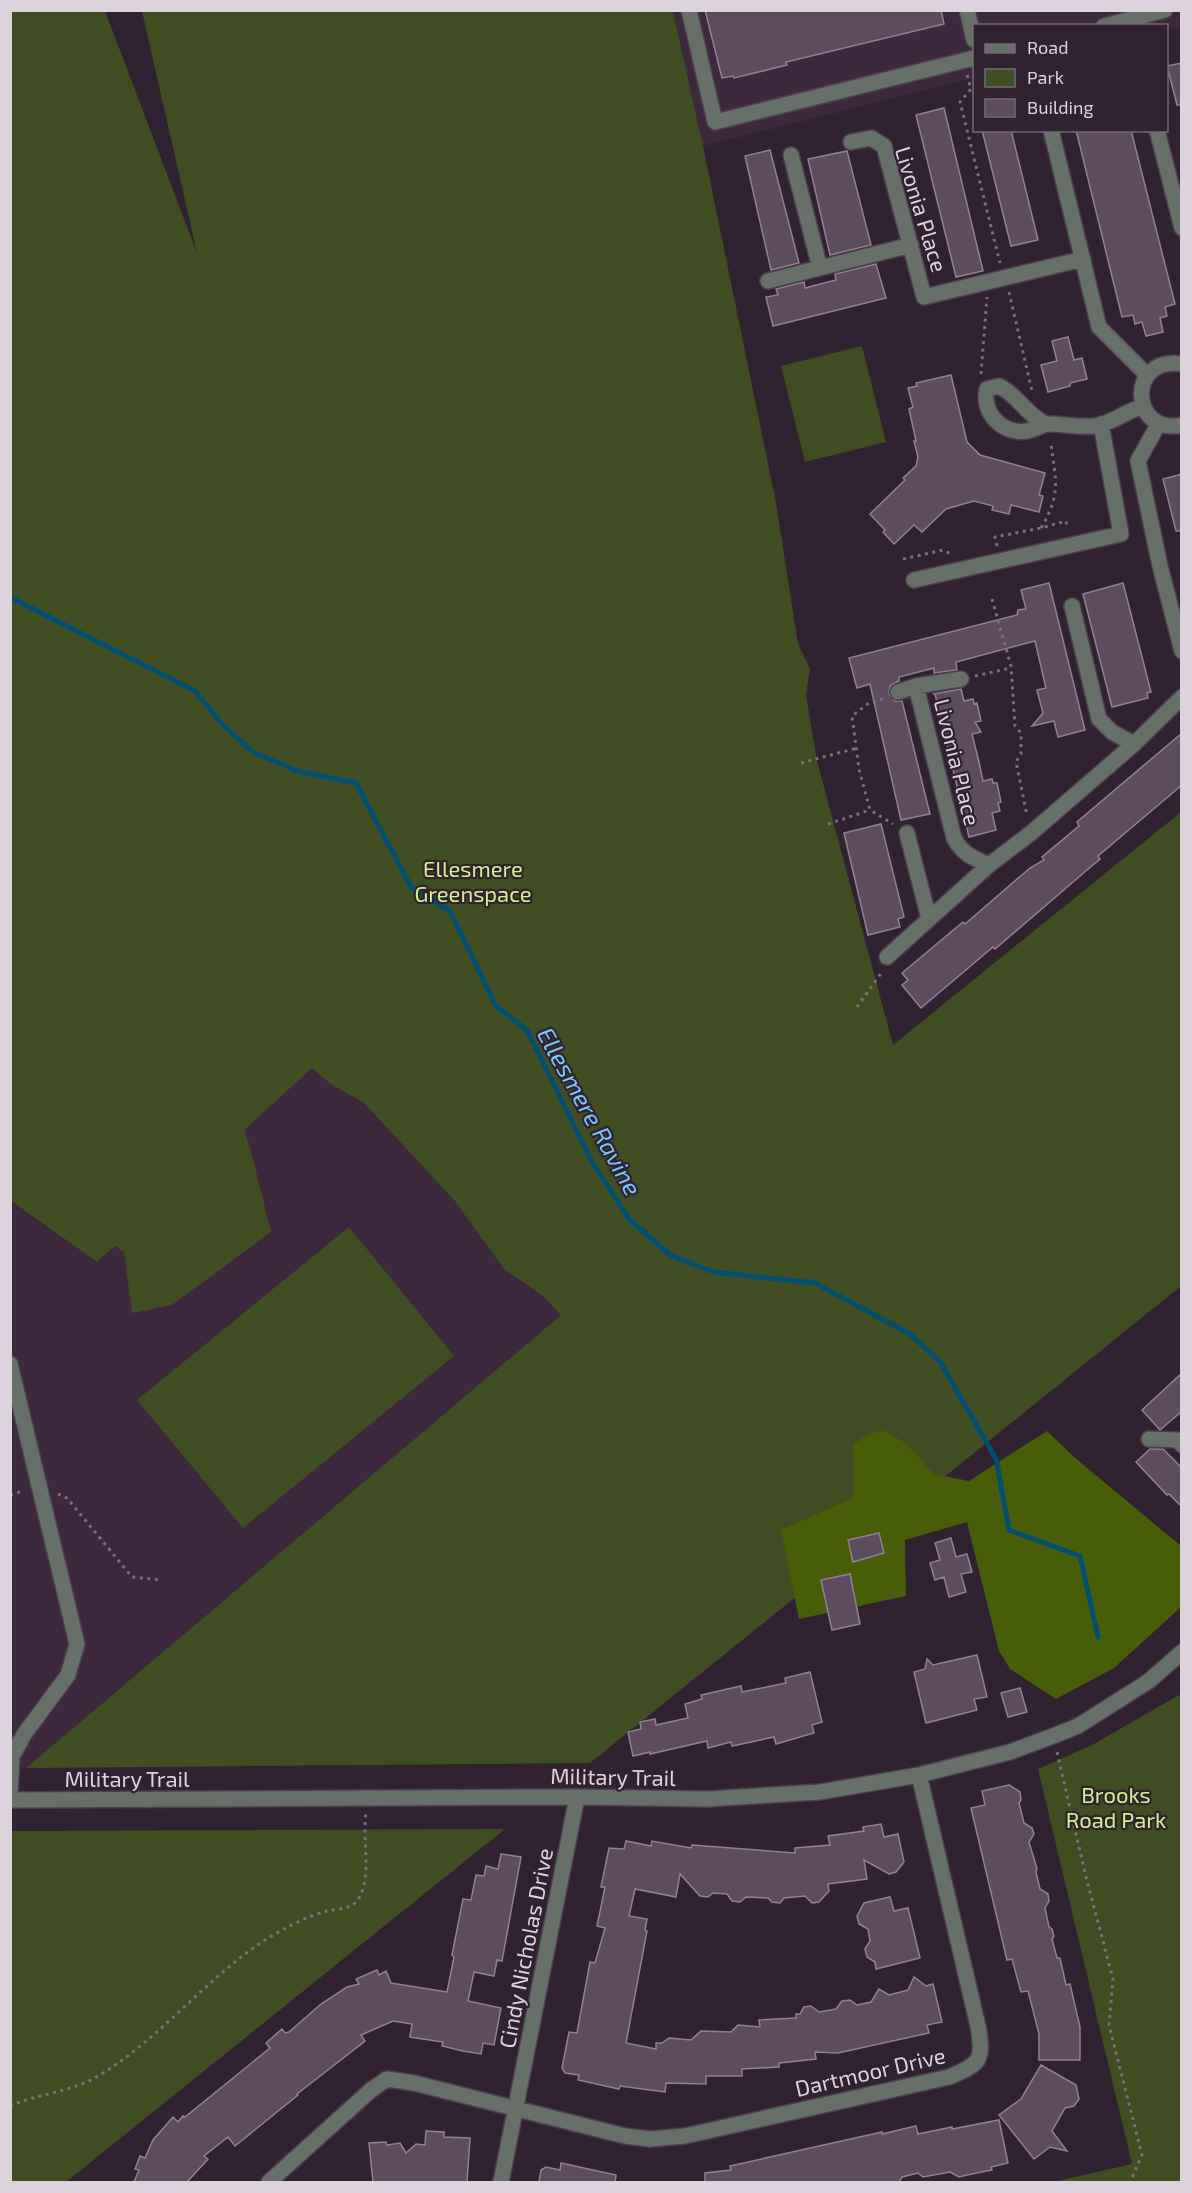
<svg xmlns="http://www.w3.org/2000/svg" width="1192" height="2193" font-family="'Exo 2',sans-serif">
<style>
.built{fill:#3d293d}
.green{fill:#404d23}
.forest{fill:#485d07}
.lines{fill:none;stroke-linecap:round;stroke-linejoin:round}
.stream{stroke:#004e70;stroke-width:5}
.building{fill:#5c4c5d;stroke:#928093;stroke-width:1.5}
.minor-casing{stroke:#4c3e4d;stroke-width:18}
.path{stroke:#7b6f7c;stroke-width:3;stroke-dasharray:3 4.5;stroke-linecap:butt}
.minor{stroke:#666f68;stroke-width:15}
.labels{text-anchor:middle;dominant-baseline:central;stroke-width:4.5;stroke-linejoin:round;paint-order:stroke}
.street-label{font-size:22px;fill:#ddd3dd;stroke:#302231}
.park-label{font-size:22px;fill:#d1f48a;stroke:#302231}
.water-label{font-size:24px;font-style:italic;fill:#73cafc;stroke:#302231}
</style>
<rect width="100%" height="100%" fill="#302231"/>
<path class="built" d="M1181,10l1,17 -15,3 -1,-4h-192v52l-271,68 -30,-135z
M322,1058l240,257 -536,453 -16,-2v-565l87,61z"/>
<path class="green" d="M10,11h95l92,242 -55,-242h531l30,135 73,357 22,141 12,25 -4,26 11,66 76,284 288,-233v474l-591,477 -564,5 535,-453 -18,-19 -39,-27 -49,-68 -92,-99 -31,-17 -20,-17 -68,62 6,17 21,85 -99,73 -40,8 -8,-61 -9,-6 -18,16 -86,-61z
M862,346l24,96 -81,20 -24,-96z
M349,1227l105,129 -211,172 -106,-128z
M1181,1694v488h-128l79,-18 -94,-395 54,-24z
M505,1829l-439,353h-55v-351z"/>
<path class="forest" d="M883,1430l24,14 26,30 36,7 78,-50 27,26 107,89v61l-67,61 -58,31 -46,-30 -11,-18 -32,-129 -62,18 1,56 -107,23 -18,-89 72,-32v-53l12,-9z"/>
<g class="lines">
<path class="stream" d="M10,597l185,94 28,34 30,27 44,19 59,12 55,104 39,24 46,95 31,24 65,132 37,57 41,36 44,17 101,11 95,51 31,29 55,96 13,71 71,26 18,81"/>
</g>
<path class="building" d="M705,10h236l3,14 -158,38 1,3 -53,13 -1,-2 -11,2z
M1182,63v42h-5l-10,-39z
M944,108l39,163 -27,6 -40,-162z
M982,130h29l27,110 -27,6z
M1076,130h55l44,174 -10,3 2,9 -7,2 3,14 -17,4 -4,-14 -7,2 -2,-9 -11,2z
M770,150l29,113 -28,7 -26,-114z
M847,151l24,94 -41,10 -22,-96z
M876,264l10,34 -113,28 -7,-29 12,-2 -2,-6 28,-7 1,6 31,-8 -1,-6z
M1068,337l6,23 8,-2 5,21 -17,4v3l-22,6 -7,-27 16,-4 -5,-20z
M951,375l16,67 13,13 65,18 -6,22 4,1 -4,16 -28,-7 -2,9 -17,-4 1,-4 -19,-5 -28,8 -24,23 -8,-7 -20,19 -11,-12 2,-2 -15,-16 35,-34 -2,-2 13,-12 2,-9 -4,-16h2l-7,-32 4,-2 -5,-19 9,-2 -1,-3z
M1182,474v57h-6l-13,-52z
M1049,583l36,147 -27,7 -4,-16 -22,5 11,-13 -6,-23 9,-2 -11,-47 -79,21 1,8 -23,3v-5l-35,9v4l-9,5 -1,8 6,7h7l28,113 -29,6 -31,-136 -13,4 -8,-30 168,-43 1,-5 8,-1 -5,-19z
M1123,583l28,109 -4,1 1,5 -36,9 -29,-113z
M961,689l3,12 9,-2 1,5 3,-1 4,18 -6,1 6,10 -9,2 7,28 4,19 9,-2 1,4h4l4,19 -3,1 2,8 -8,2 4,17 -27,7 -34,-143h-2z
M1182,733v52l-84,71 2,3 -13,11 -92,79 -2,-2 -72,61 -19,-23 6,-5 -6,-7 61,-51 2,2 65,-56 14,-8 -2,-3 37,-31 -2,-4z
M881,824l23,93 -6,2 2,8 -32,8 -24,-102z
M1182,1373v38l-22,19 -18,-20z
M1150,1449h13l19,19v39l-13,-13 -2,1 -31,-33z
M879,1533l5,20 -31,9 -5,-22z
M951,1538l5,19 11,-3 5,18 -11,2 5,18 -17,5 -5,-20 -9,3 -5,-17 10,-3 -5,-17z
M850,1574l10,50 -28,6 -11,-50z
M977,1655l10,42 -13,2 3,11 -51,13 -12,-51 11,-3 2,-10 6,6z
M810,1672l12,50 -10,3 2,8 -38,11 -2,-7 -42,9 -1,-4 -23,6 -1,-7 -57,13v-2l-17,4 -5,-24 13,-3 -1,-7 15,-3 1,6 32,-7 -3,-14 17,-5 -1,-4 40,-9 1,6 44,-9 -1,-5z
M1020,1688l7,24 -19,5 -7,-24z
M1009,1785l11,7 1,8 -2,3 5,20 8,5 2,6 -5,8 8,27 -1,3 4,17 8,5 1,7 -4,7 4,19 3,2 2,7 -2,3 5,19h3l6,27 4,-1 10,43v33h-41v-26l-11,-43 -7,1 -9,-33 -5,1 -36,-152 14,-3 -3,-14z
M881,1824l3,13 14,-3 6,28 -8,10 -7,2 -25,-14 3,19 -39,5 1,7 -10,11 -7,1 -7,-7 -21,2 -4,5 -8,-1 -4,-4 -22,-1 -6,5 -8,-1 -5,-7 -14,-1 -5,4 -8,-1 -20,-22 -4,23 -41,-8 -6,27 18,3 -2,11 2,1 -21,112 30,6v-6h6l7,-5 22,2 10,-9 30,1 7,-7 22,2 -1,-7 37,-2v-4h4l4,-7 7,-1 8,6 17,-3 6,-8 8,-1 7,5 14,-3 8,-13 10,6 19,-5 6,-13 12,9 7,-2 9,38 -15,3 2,8 -91,20 -23,-1 1,7 -37,4v4l-37,2v7h-36v8l-40,-1 -1,9 -45,-6 -1,3 -41,-9 1,-5 -14,-2 -3,-5 7,-36 8,1 13,-71 5,1 10,-35 -8,-2 8,-39h-4l8,-39 15,1 2,-8 25,5 1,-5 39,7 1,-3 103,8v-5l35,-3 -2,-9 36,-5 -1,-4z
M501,1854l20,3 -19,104 -5,-1 -3,16 -20,-4 -6,29 33,7 -7,37 -11,-2 -2,11 -18,-3 -21,-5 1,-4 -33,-5 2,-13 -19,-3 -32,14 4,6 -68,53 1,1 -63,51 -7,-9 -24,19 4,3 -21,23h-53l5,-12 -4,-1 5,-13 5,2 8,-18 20,-23 5,5 5,-6 2,1 85,-69 -4,-5 16,-14 3,4 4,-1 32,-28 26,-17 12,-3 -3,-5 21,-9 2,5 7,-4 5,12 56,9 7,-35 -2,-2 11,-56 8,1 5,-25 8,1 2,-10 12,3z
M890,1897l4,14 14,-3 12,50 -44,11 -1,-7 -8,-5 -2,-8 5,-8 -2,-12 -9,-5 -2,-8 7,-13z
M1041,2065l35,20 3,14 -5,7 -9,2 -13,23 15,20 -17,-4 -16,12 -35,-44 22,-16z
M999,2120l9,43 -17,4 1,3 -25,5 -8,2 -9,-5 -27,5 -5,-4 -16,4 -3,5h-194v-9l26,-3 -1,-4 152,-34v2l34,-8 2,8 34,-7v2z
M426,2131l18,1v5l26,1 -3,44h-94l-4,-39 17,-1 1,3 13,-2 6,10 10,-9 9,1z
M561,2163l55,12 -1,7h-76l2,-12 5,-3 14,3z"/>
<g class="lines">
<g class="minor-casing">
<path id="minor" d="M689,10l26,112 259,-64
M967,10l7,30
M1104,26l61,-16
M1051,130l48,197 48,48
M1157,130l25,98
M851,142l20,-4 13,8 40,151 159,-38
M791,155l29,113
M768,281l143,-36
M1182,364c-56,-9 -52,72 0,61
M1159,423l-21,38 22,105 22,85
M1046,424c-19,-8 -28,-29 -47,-38l-12,3c-6,24 16,46 40,42 8,-1 15,-7 22,-7 18,0 33,5 51,1 14,-4 28,-14 43,-19
M914,580l207,-46 -20,-110
M1072,606l27,113 13,13 22,12
M916,686l38,152c8,16 19,20 35,27
M898,692l18,-6 45,-7
M907,833l22,86
M887,957l102,-92 42,-32 103,-89 48,-47
M10,1364l67,280 -9,31 -43,58 -13,23 -2,37
M1149,1439l28,1 5,5
M10,1800l567,-3 130,2 113,-7 99,-17 91,-23 43,-16 25,-10 71,-45 33,-29
M269,2182l102,-92 16,-11 27,4 211,53 25,3 35,-3 264,-59c32,-13 35,-17 29,-51l-59,-251
M501,2182l76,-385"/>
</g>
<path class="path" d="M967,75l4,14 -11,13 40,161
M1009,292l23,99
M981,374l6,-77
M1041,528c20,-34 15,-46 10,-84
M997,546l-2,-9 46,-9 25,-7 1,7
M903,559l40,-9 10,5
M992,599l19,67 4,60 6,7v21l-5,8 11,53
M975,676l36,-8
M883,699l-14,4 -17,13 7,53 11,41 23,14
M801,763l56,-15
M828,824l42,-14
M857,1007l25,-35
M58,1494l9,4 65,79 30,3
M10,1495l13,-4
M1057,1752l29,125 27,102 -4,46 33,130 -12,27
M10,2106c30,-13 63,-14 90,-31 61,-37 105,-96 165,-135 18,-11 42,-24 62,-29 11,-2 26,-2 32,-13 13,-22 3,-59 7,-85"/>
<use href="#minor" class="minor"/>
</g>
<g class="labels">
<g class="street-label">
<text transform="translate(922 209) rotate(73)">Livonia Place</text>
<text transform="translate(958 762) rotate(76)">Livonia Place</text>
<text transform="translate(613 1776) rotate(1)">Military Trail</text>
<text x="127" y="1778">Military Trail</text>
<text transform="translate(525 1948) rotate(-79)">Cindy Nicholas Drive</text>
<text transform="translate(870 2071) rotate(-13)">Dartmoor Drive</text>
</g>
<g class="park-label">
<text x="473" y="868">Ellesmere<tspan x="473" dy="25">Greenspace</tspan></text>
<text x="1116" y="1794">Brooks<tspan x="1116" dy="25">Road Park</tspan></text>
</g>
<g class="water-label">
<text transform="translate(590 1111) rotate(61)">Ellesmere Ravine</text>
</g>
</g>
<rect width="1192" height="2193" fill="none" stroke="#ddd3dd" stroke-width="24"/>
<rect x="973" y="24" width="195" height="108" fill="#302231" stroke="#756976" stroke-width="1.5"/>
<rect x="985" y="44" width="30" height="9" fill="#666f68" stroke="#756976" stroke-width="1.5"/>
<text x="1027" y="54" font-size="18" fill="#ddd3dd">Road</text>
<rect x="985" y="69" width="30" height="18" fill="#404d23" stroke="#756976" stroke-width="1.5"/>
<text x="1027" y="84" font-size="18" fill="#ddd3dd">Park</text>
<rect x="985" y="99" width="30" height="18" fill="#5c4c5d" stroke="#756976" stroke-width="1.5"/>
<text x="1027" y="114" font-size="18" fill="#ddd3dd">Building</text>
</svg>
